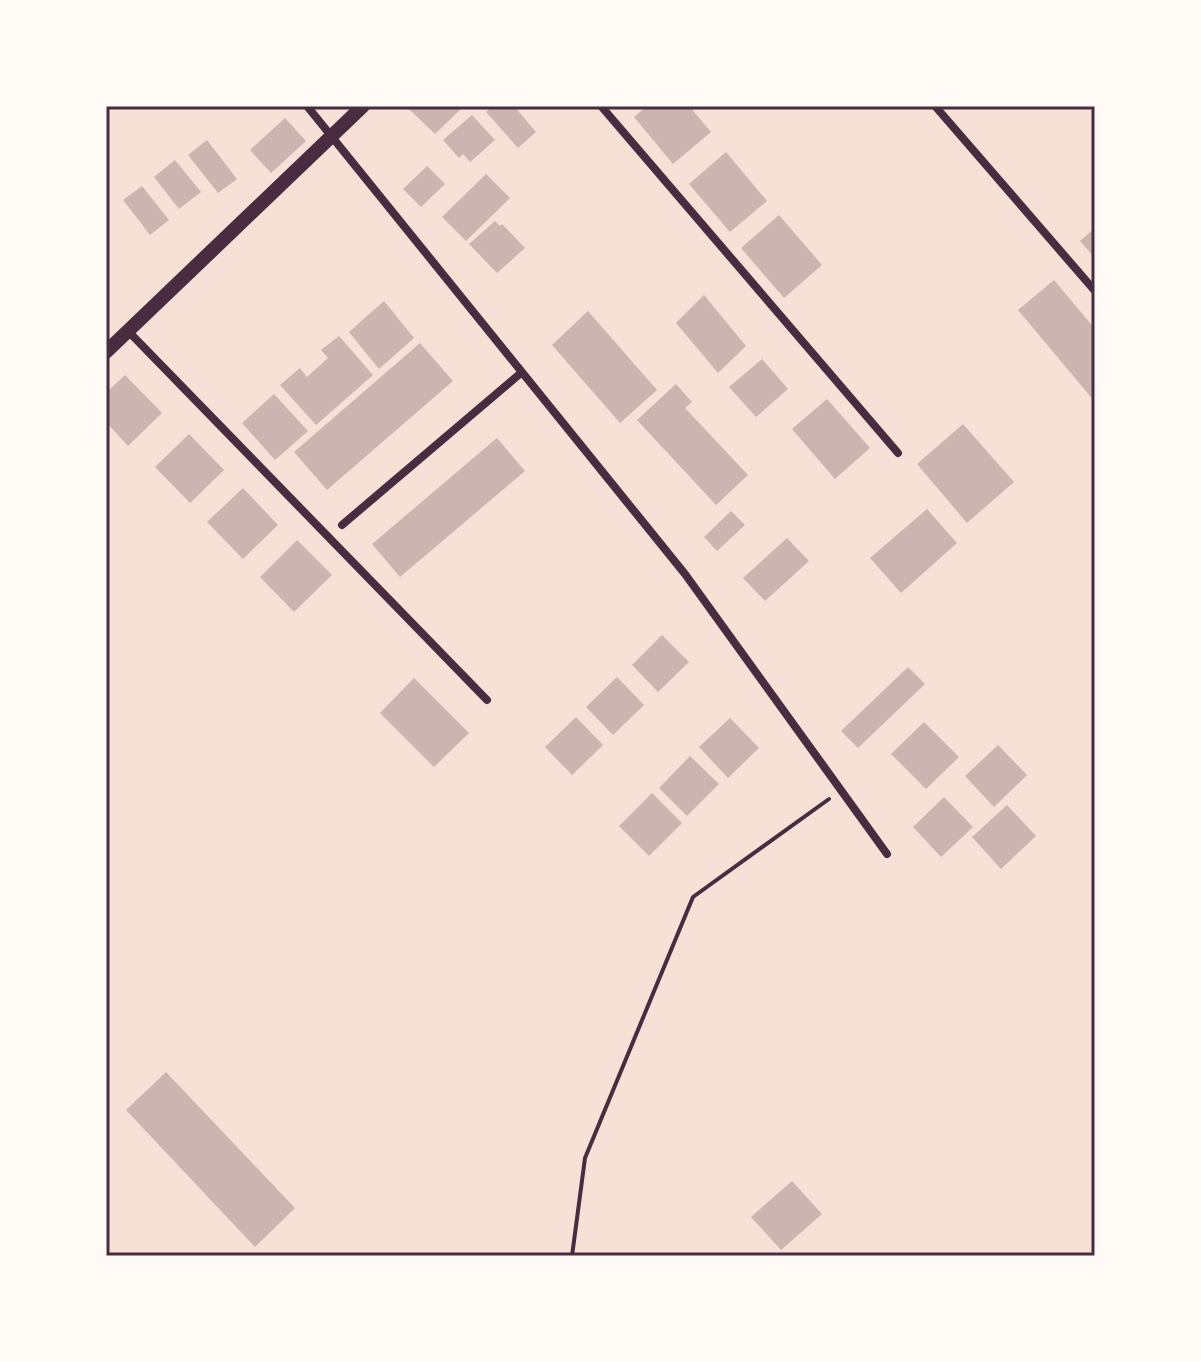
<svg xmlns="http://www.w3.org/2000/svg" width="1201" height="1362" font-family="'DM Sans',sans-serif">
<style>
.building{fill:#ccb4b1}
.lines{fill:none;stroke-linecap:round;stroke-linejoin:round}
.path{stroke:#4a2c40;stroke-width:4}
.minor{stroke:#4a2c40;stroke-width:8}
.tertiary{stroke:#4a2c40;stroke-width:14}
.neatline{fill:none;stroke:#4a2c40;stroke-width:3}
</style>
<rect width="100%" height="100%" fill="#f7e1d7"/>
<path class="building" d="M412,106h52l-29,28 -26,-25z
M493,106h21l22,26 -18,16 -32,-36z
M647,106h42l22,26 -38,32 -39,-47z
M472,115l23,25 -25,22 -7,-8 -4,4 -16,-18z
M285,118l21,23 -35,32 -21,-23z
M207,140l30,39 -19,14 -30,-38z
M726,152l41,49 -37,31 -41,-48z
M175,160l26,32 -22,17 -25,-32z
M427,166l18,18 -24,23 -18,-18z
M486,174l24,24 -44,43 -24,-24z
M142,186l27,34 -19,15 -27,-35z
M779,215l43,50 -38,33 -43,-50z
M495,221l5,5 2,-2 23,24 -28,25 -28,-29z
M1095,228v30l-15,-17z
M1054,280l41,49v73l-77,-92z
M704,295l42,51 -28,27 -42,-50z
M384,301l30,37 -35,31 -30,-37z
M588,311l69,79 -37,33 -68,-78z
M339,336l34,39 -57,50 -36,-40 20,-17 7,9 21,-19 -7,-8z
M420,343l33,38 -126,109 -33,-38z
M762,359l26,30 -32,28 -27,-30z
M125,375l37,38 -34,33 -22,-24v-29z
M676,384l16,18 -7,6 63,67 -32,30 -79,-85z
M274,394l34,37 -33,29 -33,-37z
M827,399l43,49 -35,31 -43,-50z
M963,424l51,58 -47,41 -50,-59z
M189,434l35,36 -34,33 -35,-36z
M497,438l28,33 -125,106 -28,-33z
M243,488l35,37 -35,34 -36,-37z
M927,509l30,34 -56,50 -31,-35z
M731,511l14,14 -28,26 -13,-14z
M787,538l22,23 -44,40 -22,-23z
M297,540l35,35 -38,37 -34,-35z
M662,635l27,27 -31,30 -26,-27z
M908,667l17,17 -67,64 -17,-17z
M617,677l27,28 -31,30 -27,-28z
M414,678l55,55 -35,34 -54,-54z
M576,717l27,28 -31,30 -27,-28z
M730,718l29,30 -31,30 -29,-31z
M924,722l35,35 -33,32 -35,-35z
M998,745l29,30 -33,32 -29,-31z
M690,756l29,28 -32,32 -28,-28z
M652,793l30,30 -33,33 -30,-30z
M944,797l29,30 -32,30 -28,-30z
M1007,805l29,31 -35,33 -29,-32z
M166,1072l129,136 -40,39 -129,-137z
M792,1181l30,33 -41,36 -30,-33z"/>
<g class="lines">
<path class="path" d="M572,1256l13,-98 108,-261 136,-98"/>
<path class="minor" d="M307,106l378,468 202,280
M601,106l297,347
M935,106l160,185
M128,331l359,369
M342,525l180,-153"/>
<path class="tertiary" d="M106,352l257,-246"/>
</g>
<rect width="1201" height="1362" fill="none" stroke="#fffaf5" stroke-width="216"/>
<rect x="108" y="108" width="985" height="1146" class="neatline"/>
</svg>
